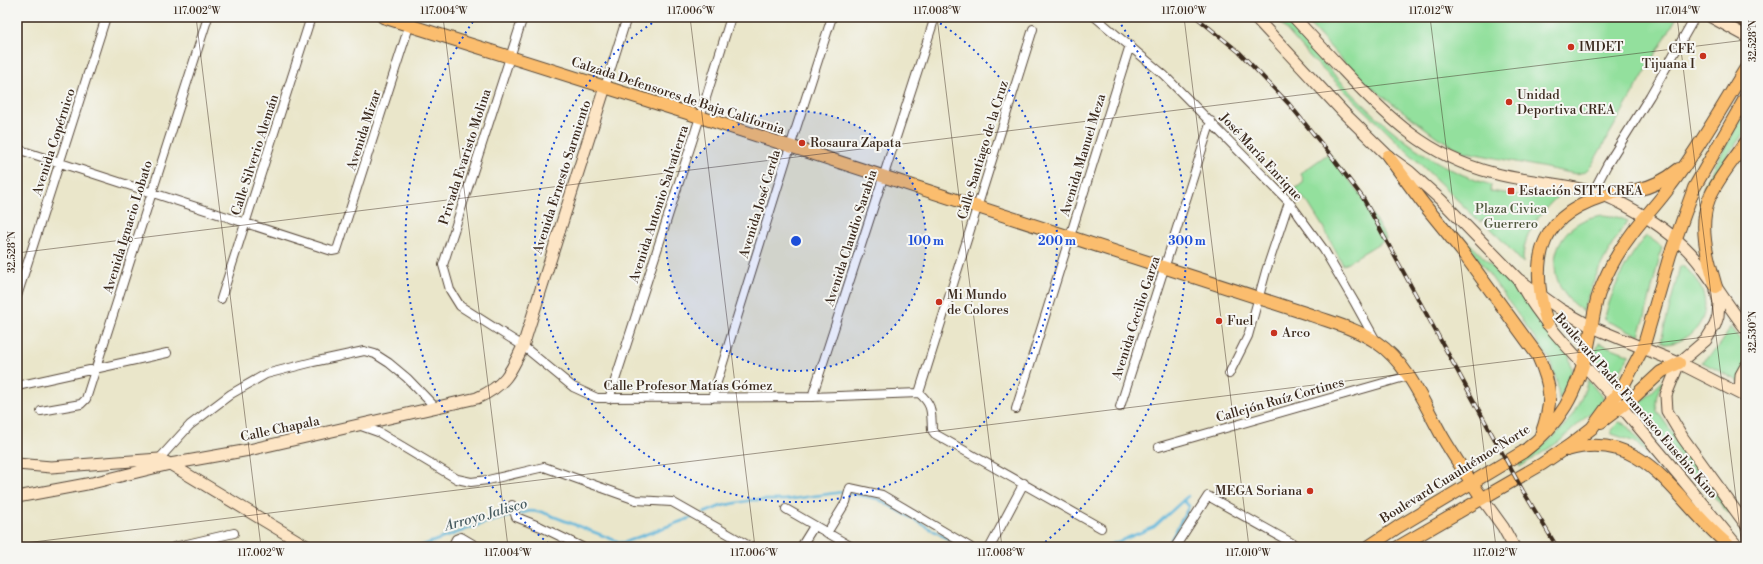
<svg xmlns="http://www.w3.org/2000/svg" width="1763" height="564" font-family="'Libre Bodoni',serif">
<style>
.green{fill:#93e09d;stroke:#67855e}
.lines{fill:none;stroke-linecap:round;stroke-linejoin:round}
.stream{stroke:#5eb6db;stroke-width:2.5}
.street-casing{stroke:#554638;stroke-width:10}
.secondary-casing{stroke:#554638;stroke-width:13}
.primary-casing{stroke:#554638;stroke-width:14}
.highway-casing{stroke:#554638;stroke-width:16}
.street{stroke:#fff;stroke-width:8}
.secondary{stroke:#fde5c5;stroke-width:11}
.primary{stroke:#fbbd6e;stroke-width:12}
.highway{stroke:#fbbd6e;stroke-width:14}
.rail-casing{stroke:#3b2a1e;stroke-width:4}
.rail{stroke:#f6f6f2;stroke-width:2.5;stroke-dasharray:8;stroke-linecap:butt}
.ticks{fill:none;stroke:#3b2a1e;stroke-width:1;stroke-opacity:0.45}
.ring{fill:none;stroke:#1d4ed8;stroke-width:2;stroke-dasharray:2 4}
.poi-dot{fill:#c8321e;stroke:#f6f6f2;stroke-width:1.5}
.labels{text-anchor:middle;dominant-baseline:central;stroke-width:4;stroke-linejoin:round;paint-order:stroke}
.poi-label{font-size:13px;fill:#3b2a1e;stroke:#f6f6f2;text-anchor:start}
.street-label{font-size:13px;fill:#3b2a1e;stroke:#f6f6f2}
.park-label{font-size:13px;fill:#51583e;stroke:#f6f6f2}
.water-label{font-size:14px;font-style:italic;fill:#475b60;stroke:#f6f6f2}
.centre{fill:#1d4ed8;stroke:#f6f6f2;stroke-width:2}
.ring-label{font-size:12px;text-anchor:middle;font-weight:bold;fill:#1d4ed8;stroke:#f6f6f2;stroke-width:4;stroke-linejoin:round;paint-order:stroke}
.neatline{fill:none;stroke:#3b2a1e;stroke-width:1.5}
.ticks-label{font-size:10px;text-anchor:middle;fill:#3b2a1e}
</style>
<rect width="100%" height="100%" fill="#f6f6f2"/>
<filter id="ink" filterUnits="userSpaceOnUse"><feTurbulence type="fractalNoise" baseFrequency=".025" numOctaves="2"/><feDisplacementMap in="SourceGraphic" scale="8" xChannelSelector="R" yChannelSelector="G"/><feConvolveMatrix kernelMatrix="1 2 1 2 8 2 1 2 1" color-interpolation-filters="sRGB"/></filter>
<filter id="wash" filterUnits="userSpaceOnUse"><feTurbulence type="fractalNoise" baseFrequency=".012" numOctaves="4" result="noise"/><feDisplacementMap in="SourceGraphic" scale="16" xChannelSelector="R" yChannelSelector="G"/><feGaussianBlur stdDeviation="0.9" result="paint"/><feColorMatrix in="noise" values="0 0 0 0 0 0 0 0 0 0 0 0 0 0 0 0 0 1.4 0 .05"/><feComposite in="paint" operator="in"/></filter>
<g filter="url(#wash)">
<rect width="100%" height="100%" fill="#eae6ca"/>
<path class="green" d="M1275,17h6c61,64 121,143 210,168l-1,6 41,6 1,-6 26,5c-19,18 -36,39 -35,67l-40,-43 -3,2 -167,-162z
M1303,17h374l-86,149 -6,6 -9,2 -110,-22 -15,-7 -14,-8 -70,-53 -15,-13z
M1746,110v20l-42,58 -1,-1z
M1329,153l34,45 23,41 -43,26 -20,-38 -15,-24 -13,-14 9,-7 -3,-9z
M1603,215l14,2 11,4c-20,27 -35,57 -45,90 -45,-28 -34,-90 20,-96z
M1461,235l56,55 52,65 3,18 -13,27 -2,-18 -8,-24z
M1646,235l16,12 -17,70 -6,18 -35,-15c8,-31 22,-59 42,-85z
M1680,266h4c7,7 15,16 18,25 11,27 -11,52 -37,53l-4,-3z
M1730,327l16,20v38l-44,-23c13,-10 22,-20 28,-35z
M1599,343l31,12 -14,22 -2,1 -20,-21z
M1666,378c-8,11 -12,20 -9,33l72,101 -1,1 -91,-107z
M1588,380l16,19 -5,6 -39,36 -40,26 -2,-4c35,-23 57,-40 70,-83z
M1619,422l6,2 51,58 -41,-40 -23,-8 -1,-4z"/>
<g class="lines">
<path class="stream" d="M704,513l17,-7 31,-6h33l58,-8 35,7 84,48
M418,547l63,-23 49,-13 12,1 80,31 71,-26
M1105,547l49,-20 34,-31
M1167,547l22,-41 -6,-6"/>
</g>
</g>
<g filter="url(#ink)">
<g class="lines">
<g class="street-casing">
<path id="street" d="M523,17l-80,248 7,25 10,16 63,40 50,41 24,11 215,-1 107,-4
M1095,17l69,58 125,127 35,48 31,53 21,38
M605,87l22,-70
M17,149l315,102 5,-1 75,-233
M1593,192l14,-27 43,-69 45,-79
M17,296l89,-279
M221,299l90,-282
M1229,374l19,-38 18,-65 23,-69
M17,386l150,-33
M919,393l114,-364
M919,393c14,12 12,19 13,37l3,4 166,94
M812,397l123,-380
M712,398l78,-251 42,-130
M609,399l91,-282 31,-100
M1120,407l91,-286
M1016,409l114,-364
M41,411l40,-7 5,-5 122,-382
M361,426l17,6 79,47 14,3 17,-2 56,-13 92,33 36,2 79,45
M1159,447l249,-71
M159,459l31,-34 41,-31 35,-20 47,-12 51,-11 11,3 14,9 18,15 29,30
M512,505l4,12 25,10 41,20
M786,509l66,38
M827,533l19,-31 4,-14 32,7 88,52
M174,547l60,-14
M452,547l4,-8 5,-2 17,10
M801,547l13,-21
M990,547l34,-64
M1175,547l33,-51 91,51"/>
</g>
<g class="secondary-casing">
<path id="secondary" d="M1255,17l89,96 44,43 22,16 31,28 77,79 42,30 32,18 87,36 67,34
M1294,17c16,18 33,36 49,53 45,48 84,86 150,103 36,10 74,10 110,22 14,5 29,14 43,22 20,13 42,30 56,50 15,20 28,42 44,62
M1711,17l35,19
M1519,281c24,45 61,78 94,116 42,49 84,100 125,150
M1716,291l3,13 -1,12 -3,9 -9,15 -27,23 -13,32 1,16 16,27 63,87
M1740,394l1,-19 5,-9
M17,464l34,3 108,-8 11,5 138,83
M17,497l75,-14 78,-19 79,-14 228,-52c28,-12 34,-26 46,-52l82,-259
M1482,498l21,29 11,20"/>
</g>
<g class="primary-casing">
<path id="primary" d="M383,17l317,100 611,198c22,8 46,14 65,27 32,21 48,62 66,94 12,21 26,41 40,62
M1388,156l34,46 39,48 77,106c14,31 15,46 3,79
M1716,287c-8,-28 -18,-60 -7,-88 8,-20 25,-39 37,-57
M1547,323c-20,-68 -6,-111 67,-130 7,-2 15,-2 22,-3 16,-3 31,-11 43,-21
M1601,422l33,-25 27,-25 18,-9
M1567,450c81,-24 110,56 164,97
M1368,547l30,-20 125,-75c38,-28 54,-60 65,-106 4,-17 5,-36 11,-53 8,-21 20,-43 34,-61 12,-16 26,-30 38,-47 28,-37 51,-78 75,-117
M1398,547l144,-83 28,-19 22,-17 32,-44 19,-36 27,-93 24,-67 52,-91"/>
</g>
<g class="highway-casing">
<path id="highway" d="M1740,17l6,3"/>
</g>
<use href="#street" class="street"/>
<use href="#secondary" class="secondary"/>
<use href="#primary" class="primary"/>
<use href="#highway" class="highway"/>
<g class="rail-casing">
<path id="rail" d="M1196,17l43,35 50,52 40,49 34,45 160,293 34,56"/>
</g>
<use href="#rail" class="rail"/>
</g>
</g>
<path class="ticks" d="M196,17l65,530M443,17l65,530M690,17l65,530M937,17l65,530M1184,17l65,530M1430,17l66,530M1677,17l65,530M17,253l1729,-213M17,544l1729,-212"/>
<circle cx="796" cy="241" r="130" fill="#1d4ed8" fill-opacity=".12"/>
<g class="ring">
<circle cx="796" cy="241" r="130"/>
<path d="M930 17A261 261 0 1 1 662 17"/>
<path d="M553 547A391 391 0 0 1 474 20M1118 20A391 391 0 0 1 1039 547"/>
</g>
<g class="poi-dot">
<circle cx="1571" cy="47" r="4"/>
<circle cx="1703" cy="56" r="4"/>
<circle cx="1509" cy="102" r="4"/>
<circle cx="802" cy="143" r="4"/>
<rect x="1507" y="187" width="8" height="8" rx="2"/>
<circle cx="939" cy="302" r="4"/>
<circle cx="1219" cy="321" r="4"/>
<circle cx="1274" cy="333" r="4"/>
<circle cx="1310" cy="491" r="4"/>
</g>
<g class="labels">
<g class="poi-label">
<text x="1579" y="47">IMDET</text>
<text x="1695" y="49" text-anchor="end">CFE<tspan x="1695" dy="15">Tijuana I</tspan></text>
<text x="1517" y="95">Unidad<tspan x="1517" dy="15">Deportiva CREA</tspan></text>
<text x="810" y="143">Rosaura Zapata</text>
<text x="1519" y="191">Estación SITT CREA</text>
<text x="947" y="295">Mi Mundo<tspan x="947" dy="15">de Colores</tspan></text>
<text x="1227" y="321">Fuel</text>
<text x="1282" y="333">Arco</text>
<text x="1302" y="491" text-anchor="end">MEGA Soriana</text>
</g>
<g class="street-label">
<text transform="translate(678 96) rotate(18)">Calzada Defensores de Baja California</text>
<text transform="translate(364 130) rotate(-72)">Avenida Mizar</text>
<text transform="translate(54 142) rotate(-72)">Avenida Copérnico</text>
<text transform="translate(983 150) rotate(-73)">Calle Santiago de la Cruz</text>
<text transform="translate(255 155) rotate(-72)">Calle Silverio Alemán</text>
<text transform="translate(1083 155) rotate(-73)">Avenida Manuel Meza</text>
<text transform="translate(465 157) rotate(-72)">Privada Evaristo Molina</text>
<text transform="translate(1261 157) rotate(47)">José María Enrique</text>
<text transform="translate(562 177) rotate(-72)">Avenida Ernesto Sarmiento</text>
<text transform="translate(659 204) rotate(-72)">Avenida Antonio Salvatierra</text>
<text transform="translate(760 204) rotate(-73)">Avenida José Cerda</text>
<text transform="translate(128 227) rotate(-73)">Avenida Ignacio Lobato</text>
<text transform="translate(851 238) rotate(-72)">Avenida Claudio Sarabia</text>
<text transform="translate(1136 318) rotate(-72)">Avenida Cecilio Garza</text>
<text x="688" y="386">Calle Profesor Matías Gómez</text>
<text transform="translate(1280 400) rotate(-16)">Callejón Ruíz Cortines</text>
<text transform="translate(1636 406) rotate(49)">Boulevard Padre Francisco Eusebio Kino</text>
<text transform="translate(280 429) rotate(-12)">Calle Chapala</text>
<text transform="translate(1455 474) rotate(-32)">Boulevard Cuauhtémoc Norte</text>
</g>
<g class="park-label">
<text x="1511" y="209">Plaza Civica<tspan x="1511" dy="15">Guerrero</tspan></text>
</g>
<g class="water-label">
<text transform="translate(486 515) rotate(-16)">Arroyo Jalisco</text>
</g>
</g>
<circle cx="796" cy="241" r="6" class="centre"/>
<g class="ring-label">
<text x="926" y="245">100 m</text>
<text x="1057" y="245">200 m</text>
<text x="1187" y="245">300 m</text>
</g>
<rect width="1763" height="564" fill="none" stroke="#f6f6f2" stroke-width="44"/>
<rect x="22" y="22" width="1719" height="520" class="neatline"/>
<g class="ticks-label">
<text x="197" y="14">117.002°W</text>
<text x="444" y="14">117.004°W</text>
<text x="691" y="14">117.006°W</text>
<text x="937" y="14">117.008°W</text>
<text x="1184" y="14">117.010°W</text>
<text x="1431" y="14">117.012°W</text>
<text x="1678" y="14">117.014°W</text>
<text transform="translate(1752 41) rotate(-90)" y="4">32.528°N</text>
<text transform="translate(11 252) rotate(-90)" y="4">32.528°N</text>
<text transform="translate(1752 332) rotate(-90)" y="4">32.530°N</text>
<text x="261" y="556">117.002°W</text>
<text x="508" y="556">117.004°W</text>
<text x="754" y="556">117.006°W</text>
<text x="1001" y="556">117.008°W</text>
<text x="1248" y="556">117.010°W</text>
<text x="1495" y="556">117.012°W</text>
</g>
</svg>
